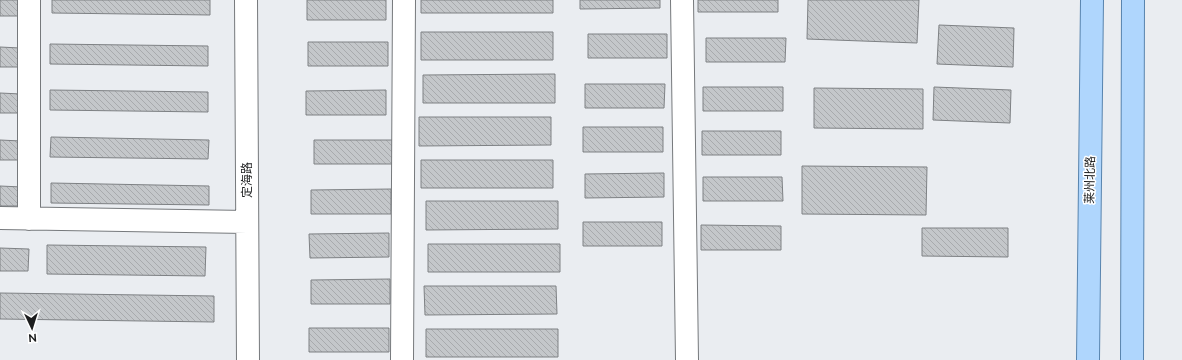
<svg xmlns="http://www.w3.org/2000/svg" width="1182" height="360" font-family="Raleway,'Noto Sans SC',sans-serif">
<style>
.building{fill:url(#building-back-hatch);stroke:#7e8184}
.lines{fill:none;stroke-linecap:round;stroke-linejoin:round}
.minor-casing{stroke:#76797c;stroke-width:24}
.major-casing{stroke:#5884ae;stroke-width:24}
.minor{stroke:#fff;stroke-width:22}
.major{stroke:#afd6fd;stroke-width:22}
.labels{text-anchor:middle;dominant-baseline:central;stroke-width:3;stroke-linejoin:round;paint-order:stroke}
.street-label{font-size:12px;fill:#1c1d1e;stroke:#fff}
</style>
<defs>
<pattern id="building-back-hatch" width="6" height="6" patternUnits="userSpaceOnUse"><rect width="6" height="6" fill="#c4c7ca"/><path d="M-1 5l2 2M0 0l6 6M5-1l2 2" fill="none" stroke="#a8aaad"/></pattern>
</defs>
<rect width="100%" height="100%" fill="#eaedf1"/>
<path class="building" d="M0,0h22v16h-22z
M52,0h158v15l-158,-2z
M307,0h79v20h-79z
M421,0h132v13h-132z
M580,0h80v8l-80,1z
M698,0h80v12h-80z
M808,0h111l-2,43 -110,-4z
M939,25l75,3 -1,39 -76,-3z
M421,32h132v28h-132z
M588,34h79v24h-79z
M706,38h80l-1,24h-79z
M308,42h80v24h-80z
M50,44l158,2v20l-158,-2z
M0,47l20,1v19h-20z
M555,74v29h-132v-28z
M585,84h80l-1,24h-79z
M703,87h80v24h-80z
M934,87l77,3 -1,33 -77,-3z
M814,88l109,1v40l-109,-1z
M50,90l158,2v20l-158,-2z
M386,90v25h-80v-24z
M0,93l21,1 -1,19h-20z
M419,117h132v28l-132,1z
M583,127h80v25h-80z
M702,131h79v24h-79z
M51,137l158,3 -1,19 -158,-2z
M0,140l21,1v19h-21z
M314,140h79l1,24h-80z
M421,160h132v28h-132z
M802,166l125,1 -1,48 -124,-1z
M664,173v24l-79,1v-24z
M703,177h79l1,24h-80z
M51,183l158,3v19l-158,-2z
M0,186l22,1 -1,19h-21z
M391,189v25h-80v-24z
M426,201h132v28l-132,1z
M583,222h79v24h-79z
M701,225l80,1v24h-80z
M922,228h86v29l-86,-1z
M389,233v24l-79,1 -1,-24z
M428,244h132v28h-132z
M47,245l159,2 -1,29 -158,-2z
M0,248l29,1 -1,22h-28z
M390,279v25h-79v-24z
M424,286h132l1,28 -132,1z
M0,293l214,3v26l-214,-3z
M309,328h80v24h-80z
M426,329h132v28h-132z"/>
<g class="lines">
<g class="minor-casing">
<path id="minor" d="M246,0l2,360
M682,0l5,360
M0,218l247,4
M29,219v-219
M402,360l2,-360"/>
</g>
<g class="major-casing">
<path id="major" d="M1088,360l4,-360
M1132,360l1,-360"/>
</g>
<use href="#minor" class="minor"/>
<use href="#major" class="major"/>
</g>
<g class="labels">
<g class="street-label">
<text transform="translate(247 180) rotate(-90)">定海路</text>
<text transform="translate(1090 180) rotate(-89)">莱州北路</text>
</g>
</g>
<g transform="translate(32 328) rotate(176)" stroke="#ffffff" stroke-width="3" paint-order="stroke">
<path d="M0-3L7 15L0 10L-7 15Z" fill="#1c1d1e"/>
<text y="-6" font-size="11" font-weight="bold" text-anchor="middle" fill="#1c1d1e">N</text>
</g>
</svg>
